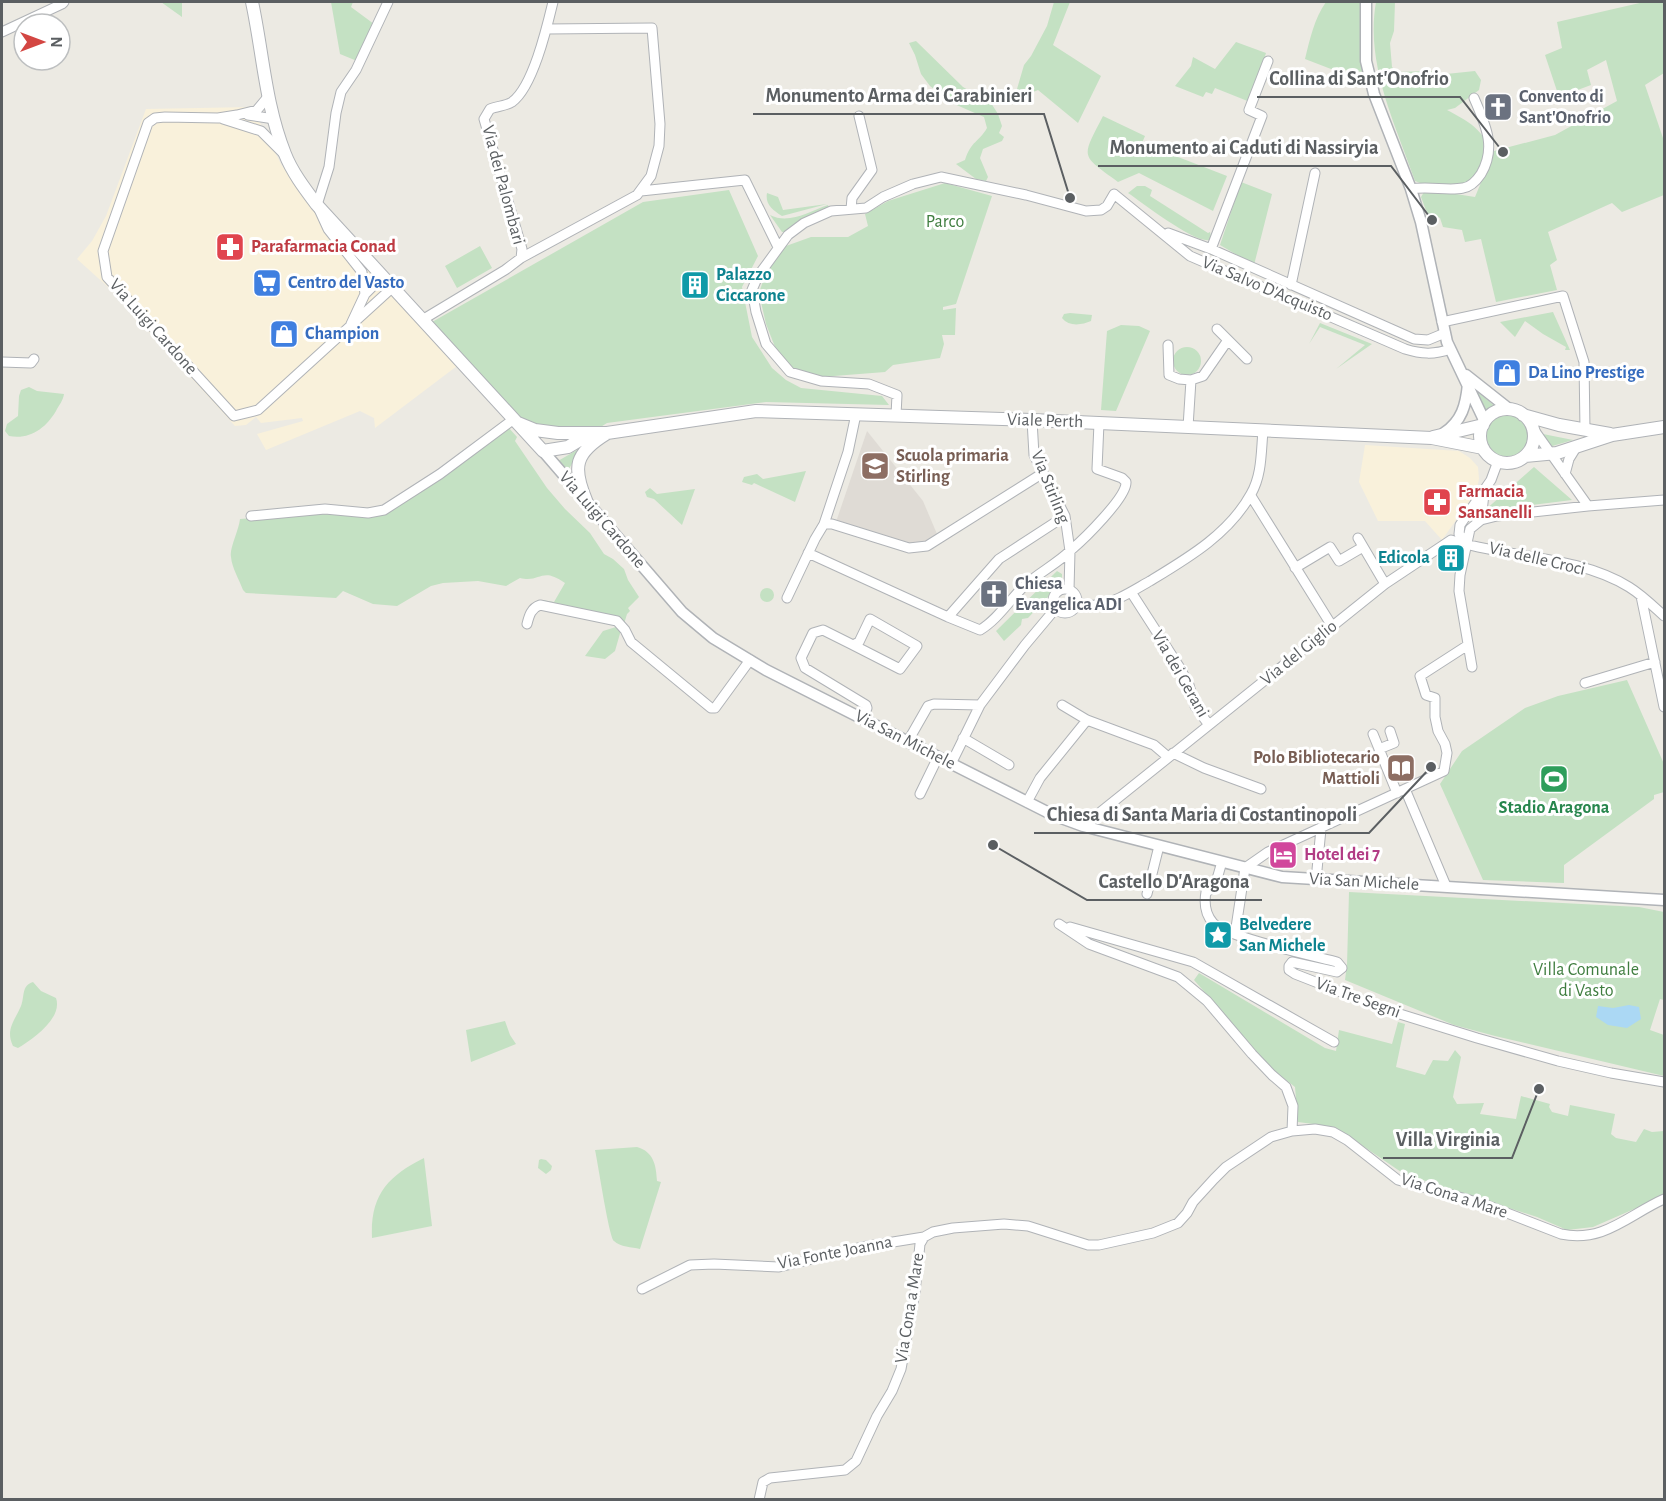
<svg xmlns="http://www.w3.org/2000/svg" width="1666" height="1501" font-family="'Alegreya Sans',sans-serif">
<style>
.commercial{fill:#f9f1db}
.education{fill:#dfdbd5}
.green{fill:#c4e1c3}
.water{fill:#abd8f4}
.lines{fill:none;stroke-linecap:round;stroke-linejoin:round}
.minor-casing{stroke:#b0b3b7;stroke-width:11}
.tertiary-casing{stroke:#b0b3b7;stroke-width:13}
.secondary-casing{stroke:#b0b3b7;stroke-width:14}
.minor{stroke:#fff;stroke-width:9}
.tertiary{stroke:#fff;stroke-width:10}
.secondary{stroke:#fff;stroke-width:12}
.labels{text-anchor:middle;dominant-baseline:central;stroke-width:6;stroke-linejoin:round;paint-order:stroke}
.worship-label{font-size:18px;font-weight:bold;fill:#5b616d;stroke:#fff;text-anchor:start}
.street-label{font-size:18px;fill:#5b5f62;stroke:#fff}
.park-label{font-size:18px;fill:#3f7d3f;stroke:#fff}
.health-label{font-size:18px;font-weight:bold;fill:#be3a42;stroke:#fff;text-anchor:start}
.culture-label{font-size:18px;font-weight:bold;fill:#0d838f;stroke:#fff;text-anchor:start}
.shop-label{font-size:18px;font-weight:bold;fill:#366cbe;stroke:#fff;text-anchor:start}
.education-label{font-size:18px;font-weight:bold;fill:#785e54;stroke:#fff;text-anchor:start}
.leisure-label{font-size:18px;font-weight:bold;fill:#27864d;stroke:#fff}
.hotel-label{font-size:18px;font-weight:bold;fill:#b23c85;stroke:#fff;text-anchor:start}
.leader{fill:none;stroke:#5b5f62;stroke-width:2}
.callout-dot{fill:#5b5f62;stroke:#fff;stroke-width:2}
.callout-label{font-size:20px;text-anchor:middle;font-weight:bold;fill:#5b5f62;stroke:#fff;stroke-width:6;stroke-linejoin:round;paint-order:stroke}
</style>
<rect width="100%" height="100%" fill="#eceae3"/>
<path class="commercial" d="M252,107l29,57 31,45 145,157 -82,62 -1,-10 -14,-7 -94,39 -9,-16 46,-13 -1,-3 -41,5 -5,-6 -10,8 -11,1 -127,-139 -31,-28 15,-18 14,-25 40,-107z
M1365,445l94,6 11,7 8,9 1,12 -3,13 -34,48 -17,-19h-47l-19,-39z"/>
<path class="education" d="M867,431l56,70 14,33 -21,12 -80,-24z"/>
<path class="green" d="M161,2h21v15z
M331,2h22l-2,5 23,17 -17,37 -17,-7z
M1054,2h16l-17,43 48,31 -23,47 -40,-33c-8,3 -14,9 -21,-1l7,-24 7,-9 16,-30z
M1326,2h38l1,70 -34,-3 -26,-10c5,-20 9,-40 21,-57z
M1376,2h19l-1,29 -4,12 2,24 5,5 32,-1 17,3 29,-3 6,9 -2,10 -24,18 -8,2c21,11 48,25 39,53 -2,6 -7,12 -10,17 -19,5 -43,10 -61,1 -20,-58 -50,-117 -39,-179z
M1644,2h20v71l-19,12 19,56v54l-42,17 -10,-9 -64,29 9,28 -7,5 7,25 -61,12 -15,-63 -16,3 -3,-12 -19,-3 -3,-9 -13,-5 -6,-16 3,-5h19l32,5 19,-46 61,-16 62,-34 -11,-41 -19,10 4,15 -32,12 -14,-42 17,-7 -5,-26z
M916,41l47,46 28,16 7,11 4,12 -3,7 5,4 -2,4 -19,8 -3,9 8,19 -2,4 -10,-2 -20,-15 9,-4c6,-19 14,-18 22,-32l-3,-11 -32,-14 -22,-17 -9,-12 -6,-19 -6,-12z
M1236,42l30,11 -16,49 -35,-14 -3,6 -6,-2 -3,5 -28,-11 16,-20 2,-9 22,12z
M1103,116l42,20 -3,7 85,33 -14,35 -74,-38 -21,9c-38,-28 -37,-23 -15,-66z
M1241,182l31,12 -18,71 -34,-20z
M945,183l47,13 -36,108 -13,3v3l13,-2 -1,27h-13l2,9 -4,14 -47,7 -8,7 -64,5 -28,-9 -16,-16 -11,-28 -7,-31 7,-21 20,-26 25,-9h37l20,-11 -3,-12 23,-13z
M1137,186h8l7,4 -2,6 58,37 2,-1 1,5 -1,3c-15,4 -67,-37 -82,-47z
M729,190l29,66 -16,31 10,50 20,31 14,12 15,8 81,8 7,9 -123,-3 -159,21 -16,10 -68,-8 -91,-103 211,-120z
M767,193l11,4 5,13 44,-6 -45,12c-10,-6 -17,-12 -15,-23z
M828,205l1,3 -44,24h-3l-12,-17c19,10 40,-4 58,-10z
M480,246l12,22 -35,20 -12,-22z
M1553,312l17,38h-5l1,-3 -23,-13 -18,-13 -10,16 -15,-15z
M1070,313l22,2 -1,6c-9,4 -22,6 -29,-3l2,-4z
M1320,323l52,21 -36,25 29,-24 -45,-18 -11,17z
M1121,325l18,1 11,5 -34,80 -15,-1 6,-79z
M1173 361a14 14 0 1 1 28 0a14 14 0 1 1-28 0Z
M29,387l8,4 27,3c-1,7 -5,11 -8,17 -10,17 -26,29 -47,25l-4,-5 2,-7 11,-8 1,-20 2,-6z
M1475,390l21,17 -10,7z
M1486 436a21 21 0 1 1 42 0a21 21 0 1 1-42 0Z
M508,427l9,10 -2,4 32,47 18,21 25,24 14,21 9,5 11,10 4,11 11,17 -11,11 2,3 -3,3 -3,10 -83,-21 1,-3 12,2 11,-19c-24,-17 -24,0 -45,-5l-14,8 -28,-5 -35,2 -12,3 -34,20 -24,-2 -30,-13 -7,7 -90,-5 -3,-3c-4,-11 -11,-22 -12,-33 -2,-8 8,-27 9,-38l86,-7 53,2z
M1543,434l30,6 -24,7z
M582,447l-12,20 -1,11 -11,-17z
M1534,467l38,33 -88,11z
M806,471l-11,31 -41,-19 -2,2 -10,-3 2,-5 13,-3 6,5z
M650,488l7,6 38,-5 -13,36 -28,-26 -7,-2 -2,-5z
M1057,571l5,3v8l-34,36 -6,1 -1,6 -17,16 -8,-10z
M760 595a7 7 0 1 1 14 0a7 7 0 1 1-14 0Z
M609,620l12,10 -6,21 -10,8 -20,-3 18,-25 13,-4z
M1627,680l37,84v28l-10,3v4l-90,66v18l-81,-3 -43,-96 22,-33 63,-43 33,-12z
M1349,892l290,15 25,5v88l-4,-1 -10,31 14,5v41l-169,-40 -41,-11 -109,-45 2,-15z
M1199,973l126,75 11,3 3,-21 53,14 6,-22 7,2 -9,43 29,8 8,-15 15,1 7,-11 6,7 -8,40 4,7 27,-1 -4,11 36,5 5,-23 29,8 -1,3 3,5 16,4 2,-11 45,9 -4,20 5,4 20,4 8,-13 8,3 12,-1v65l-71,31 -26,3 -30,-13 -133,-43 -69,-47 -37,-5 -3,-35 -24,-19 -77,-88z
M33,982l8,9 15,7c7,20 -23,41 -38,50l-5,-2c-8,-16 2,-26 8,-40 4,-10 0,-20 12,-24z
M505,1021l5,14 6,9 -45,18 -5,-32z
M637,1147c17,5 19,18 20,34l4,1 -21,67c-8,-2 -20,-2 -26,-8 -5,-4 -16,-78 -19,-91z
M424,1158l8,68 -60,12c-2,-43 16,-62 52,-80z
M541,1159l5,1 6,6 -1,4 -5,4 -8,-6 1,-8z"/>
<path class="water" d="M1629,1005l10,2 2,12 -14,9 -19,-3 -12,-8 2,-11 15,2z"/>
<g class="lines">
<g class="minor-casing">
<path id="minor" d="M2,32l60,-28 2,-2
M267,98l-10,12 -20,5 -19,3 -53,-1 -10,1 -7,5 -45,128 4,26 127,139 24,-6 135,-123
M248,115l26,4
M223,119l38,12 21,21
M1411,189c17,-3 38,2 52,-1 7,-1 14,-8 18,-14 16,-27 4,-50 -7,-76
M641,191l104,-11 33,67
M851,209l1,-11 20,-28 -13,-54
M1168,233l43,16 203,90 14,1 17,-7
M1211,249l51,-133 -13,-6 19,-49
M521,258l116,-63 14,-19 8,-30 1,-22 -8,-96 -105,1
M1291,285l24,-112
M365,294l-3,-22 -34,-43 -11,-24 12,-38 7,-54 5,-21 15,-22 32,-68
M422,320l83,-50 16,-12 1,-9 -38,-130 6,-10c7,-3 16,-3 22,-7 21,-15 35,-75 41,-100
M1442,322l121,-26 21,66 1,68
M351,324l14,-30 17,-17
M1217,329l30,30
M1168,345l1,30 10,4 12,1
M2,362l29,1 3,-4
M896,415l1,-20 -28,-11 -48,-3 -31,-9 -24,-28 -10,-32 -4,-22 6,-14 30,-41 16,-12 27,-12 35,-3 17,-11 30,-13 28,-7 85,18 60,16 15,-1 6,-4 7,-12 76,62 215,93c16,5 29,6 45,0
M1032,420l2,35 31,61 5,35 -1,39
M1188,427l3,-47 12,-4 25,-36
M1532,427l56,79
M1565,474l4,-15 8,-13
M1484,494l-2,18 4,6
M1251,496l81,130
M251,516l74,-7 43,4 16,-3 56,-36 74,-55
M824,524l24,-72 8,-38
M1358,538l27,46
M1467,543l-8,-9 1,-9 31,-45 7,-19
M808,553l140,64 51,-58 66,-43
M1295,568l35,-21 9,14 24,-14
M1053 601a12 12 0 1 1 24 0a12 12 0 1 1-24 0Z
M1131,592l49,76 9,17 6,21 14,19
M1641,596l23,111
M787,598l28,-59 9,-15h8l77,24 18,-2 116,-73
M1077,603c6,1 12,3 19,2 19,-2 38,-15 54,-24 38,-23 79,-47 101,-87 11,-19 10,-42 12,-63
M948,617l32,13c17,-10 29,-29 43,-43 15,-14 34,-23 48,-37 13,-11 56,-53 55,-68l-4,-4 -25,-9 2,-46
M527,624c2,-8 4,-16 13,-19l77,16 8,9 6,12 80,66h4l35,-48
M853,645l47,24 17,-23 -47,-27 -11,23 -6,3 -30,-15 -10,3 -12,25 4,10 61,37 1,3 -4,11
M1472,667l-13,-76 1,-16 10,-46 11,-9 16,-4 91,-10 76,-6
M1585,683l70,-21
M1062,705l25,15 67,25 14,12
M1373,734l24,59
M963,738l46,27
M908,741l20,-35 6,-2 46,1 45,-60 31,-37
M1379,749l15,-6 -4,-12
M1173,753l31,15 57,21
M951,764l29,-59
M1405,789l41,97
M920,794l18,-37
M1027,802l13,-24 47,-58
M1083,826l302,-242 66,-44c56,18 126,15 178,47 13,8 24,19 35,29
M1222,862c-4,11 -5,26 -16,30 -2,11 -1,22 7,31 13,14 101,33 124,39l5,6 -5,4 -45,-10 -3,4v4l6,4 92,36 90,28 81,23 53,12 53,9
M1316,880l5,-51
M1147,894l12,-48
M1059,924l30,20 89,33 29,24 45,53 20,21 14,12 7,19 -1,25
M1070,927l123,35 141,80
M1235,934l10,-66 23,-16 176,-81 3,-18 -2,-9 -7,-13 -3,-14v-19l-9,-3 -6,-19 48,-31
M642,1289l48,-24 24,-1 65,3 83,-20 62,-10
M759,1500l4,-18 7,-4 75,-8 11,-9 21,-45 15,-25 9,-22 14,-77 5,-48 4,-7 9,-5 20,-4 51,-4 24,2 60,19h11l54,-12 25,-10 9,-10 6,-11 21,-23 12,-12 45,-30 21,-6 23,-2 18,3 14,8 51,40 86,24 77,30c43,9 67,-19 103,-35"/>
</g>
<g class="tertiary-casing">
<path id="tertiary" d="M1366,2v59l8,33 37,95 10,33 26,120 38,80
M1466,375l43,34
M1444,433c18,-12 22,-28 24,-49
M543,451l139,161 31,26 53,32 287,145 30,11 199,51 382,23"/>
</g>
<g class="secondary-casing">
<path id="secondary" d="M252,2c11,51 13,102 33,152 7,18 20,35 32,51l226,246
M1480 436a27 27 0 1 1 54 0a27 27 0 1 1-54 0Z
M1523,415l36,10 51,9
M518,423l17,7 23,3h49l149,-22 276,9 400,18 51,10
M1433,437l50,-12
M543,451l25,-4 20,-12
M1525,456l32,-3 55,-18 52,-8
M586,500c-14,-33 -11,-47 20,-66"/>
</g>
<use href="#minor" class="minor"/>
<use href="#tertiary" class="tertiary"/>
<use href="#secondary" class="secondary"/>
</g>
<defs>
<g id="church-square" transform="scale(1.5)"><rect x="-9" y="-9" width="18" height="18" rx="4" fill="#6b7280" stroke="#fff"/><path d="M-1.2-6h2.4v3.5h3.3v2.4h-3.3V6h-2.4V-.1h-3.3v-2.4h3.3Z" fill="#fff"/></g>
<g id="pharmacy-square" transform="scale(1.5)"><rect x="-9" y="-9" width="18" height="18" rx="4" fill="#e0444e" stroke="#fff"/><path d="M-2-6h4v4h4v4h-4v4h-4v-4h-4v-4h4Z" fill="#fff"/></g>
<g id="supermarket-square" transform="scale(1.5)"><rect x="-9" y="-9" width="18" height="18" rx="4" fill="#3f7fe0" stroke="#fff"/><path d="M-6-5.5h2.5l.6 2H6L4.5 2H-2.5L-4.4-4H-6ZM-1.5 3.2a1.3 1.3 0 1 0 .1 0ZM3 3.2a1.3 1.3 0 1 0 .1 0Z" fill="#fff"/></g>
<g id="building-square" transform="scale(1.5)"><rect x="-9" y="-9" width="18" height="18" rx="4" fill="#0f9aa8" stroke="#fff"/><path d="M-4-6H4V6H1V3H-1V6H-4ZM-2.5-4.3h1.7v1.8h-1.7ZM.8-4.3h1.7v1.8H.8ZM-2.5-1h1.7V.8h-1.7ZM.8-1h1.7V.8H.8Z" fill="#fff"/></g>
<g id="shop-square" transform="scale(1.5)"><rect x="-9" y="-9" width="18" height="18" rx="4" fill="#3f7fe0" stroke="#fff"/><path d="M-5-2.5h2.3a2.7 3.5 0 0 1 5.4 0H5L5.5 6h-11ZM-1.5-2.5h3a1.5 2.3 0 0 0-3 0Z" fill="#fff"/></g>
<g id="school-square" transform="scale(1.5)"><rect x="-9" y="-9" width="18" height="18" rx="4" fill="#8d6e63" stroke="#fff"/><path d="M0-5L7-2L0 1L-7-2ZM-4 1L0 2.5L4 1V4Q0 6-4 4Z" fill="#fff"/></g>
<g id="library-square" transform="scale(1.5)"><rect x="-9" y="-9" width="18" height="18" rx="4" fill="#8d6e63" stroke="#fff"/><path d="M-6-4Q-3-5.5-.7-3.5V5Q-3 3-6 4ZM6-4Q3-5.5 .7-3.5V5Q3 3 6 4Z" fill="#fff"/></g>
<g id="stadium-square" transform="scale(1.5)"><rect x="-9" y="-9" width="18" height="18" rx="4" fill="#2e9e5b" stroke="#fff"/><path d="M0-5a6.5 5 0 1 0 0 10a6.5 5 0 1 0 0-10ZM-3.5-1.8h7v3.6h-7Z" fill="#fff"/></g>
<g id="hotel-square" transform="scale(1.5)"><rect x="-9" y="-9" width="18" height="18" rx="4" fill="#d1479c" stroke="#fff"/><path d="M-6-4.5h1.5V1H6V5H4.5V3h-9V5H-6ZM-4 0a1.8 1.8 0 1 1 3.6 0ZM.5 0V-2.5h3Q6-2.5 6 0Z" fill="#fff"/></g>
<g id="sight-square" transform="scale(1.5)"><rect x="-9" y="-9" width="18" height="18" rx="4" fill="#0f9aa8" stroke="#fff"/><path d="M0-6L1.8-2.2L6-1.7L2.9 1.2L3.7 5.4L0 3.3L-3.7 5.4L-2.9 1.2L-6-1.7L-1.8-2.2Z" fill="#fff"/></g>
</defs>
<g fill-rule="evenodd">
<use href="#church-square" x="1498" y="107"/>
<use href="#pharmacy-square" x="230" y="247"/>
<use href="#supermarket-square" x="267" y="283"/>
<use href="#building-square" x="695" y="285"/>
<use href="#shop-square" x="284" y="334"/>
<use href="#shop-square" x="1507" y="373"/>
<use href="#school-square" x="875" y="466"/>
<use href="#pharmacy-square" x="1437" y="502"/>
<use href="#building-square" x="1451" y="558"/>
<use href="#church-square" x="994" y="594"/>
<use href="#library-square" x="1401" y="768"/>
<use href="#stadium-square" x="1554" y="779"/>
<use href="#hotel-square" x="1283" y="855"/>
<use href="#sight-square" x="1218" y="935"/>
</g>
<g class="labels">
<g class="worship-label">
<text x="1519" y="97">Convento di<tspan x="1519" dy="21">Sant'Onofrio</tspan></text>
<text x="1015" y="584">Chiesa<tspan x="1015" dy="21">Evangelica ADI</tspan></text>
</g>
<g class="street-label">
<text transform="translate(503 185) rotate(75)">Via dei Palombari</text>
<text transform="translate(1267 289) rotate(23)">Via Salvo D'Acquisto</text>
<text transform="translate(153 327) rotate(48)">Via Luigi Cardone</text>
<text transform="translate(1045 421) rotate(2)">Viale Perth</text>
<text transform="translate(1050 487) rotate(68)">Via Stirling</text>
<text transform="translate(602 520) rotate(49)">Via Luigi Cardone</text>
<text transform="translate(1537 559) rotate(13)">Via delle Croci</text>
<text transform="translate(1299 653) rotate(-39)">Via del Giglio</text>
<text transform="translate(1180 674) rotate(60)">Via dei Gerani</text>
<text transform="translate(905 740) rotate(27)">Via San Michele</text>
<text transform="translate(1364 882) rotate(3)">Via San Michele</text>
<text transform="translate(1358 998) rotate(20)">Via Tre Segni</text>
<text transform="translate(1454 1196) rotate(18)">Via Cona a Mare</text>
<text transform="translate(835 1253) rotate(-11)">Via Fonte Joanna</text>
<text transform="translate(910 1308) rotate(-81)">Via Cona a Mare</text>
</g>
<g class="park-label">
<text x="945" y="222">Parco</text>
<text x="1586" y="970">Villa Comunale<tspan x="1586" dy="21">di Vasto</tspan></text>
</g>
<g class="health-label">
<text x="251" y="247">Parafarmacia Conad</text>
<text x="1458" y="492">Farmacia<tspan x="1458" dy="21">Sansanelli</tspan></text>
</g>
<g class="culture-label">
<text x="716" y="275">Palazzo<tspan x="716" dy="21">Ciccarone</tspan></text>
<text x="1430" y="558" text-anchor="end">Edicola</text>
<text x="1239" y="925">Belvedere<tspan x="1239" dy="21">San Michele</tspan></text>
</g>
<g class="shop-label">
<text x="288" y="283">Centro del Vasto</text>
<text x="305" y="334">Champion</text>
<text x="1528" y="373">Da Lino Prestige</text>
</g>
<g class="education-label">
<text x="896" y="456">Scuola primaria<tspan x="896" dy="21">Stirling</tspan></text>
<text x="1380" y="758" text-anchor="end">Polo Bibliotecario<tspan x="1380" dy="21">Mattioli</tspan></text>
</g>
<g class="leisure-label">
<text x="1554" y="808">Stadio Aragona</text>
</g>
<g class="hotel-label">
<text x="1304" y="855">Hotel dei 7</text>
</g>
</g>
<path class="leader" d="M1503 152L1460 97H1257M1070 198L1044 114H753M1432 220L1391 166H1098M1431 767L1369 833H1034M993 845L1087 900H1262M1539 1089L1512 1158H1383"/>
<g class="callout-dot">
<circle cx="1503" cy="152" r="6"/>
<circle cx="1070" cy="198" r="6"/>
<circle cx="1432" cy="220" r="6"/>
<circle cx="1431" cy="767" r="6"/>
<circle cx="993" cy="845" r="6"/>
<circle cx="1539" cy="1089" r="6"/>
</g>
<g class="callout-label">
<text x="1359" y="85">Collina di Sant'Onofrio</text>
<text x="899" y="102">Monumento Arma dei Carabinieri</text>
<text x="1244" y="154">Monumento ai Caduti di Nassiryia</text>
<text x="1202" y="821">Chiesa di Santa Maria di Costantinopoli</text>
<text x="1174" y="888">Castello D'Aragona</text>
<text x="1448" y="1146">Villa Virginia</text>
</g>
<rect width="1666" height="1501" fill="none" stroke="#5b5f62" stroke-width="6"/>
<g transform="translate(42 42) rotate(90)"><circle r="28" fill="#ffffff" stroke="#bdbfc0" stroke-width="1.5"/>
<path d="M0-4.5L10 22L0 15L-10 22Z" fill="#d34642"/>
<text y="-9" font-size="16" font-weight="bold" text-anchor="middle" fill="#5b5f62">N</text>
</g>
</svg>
